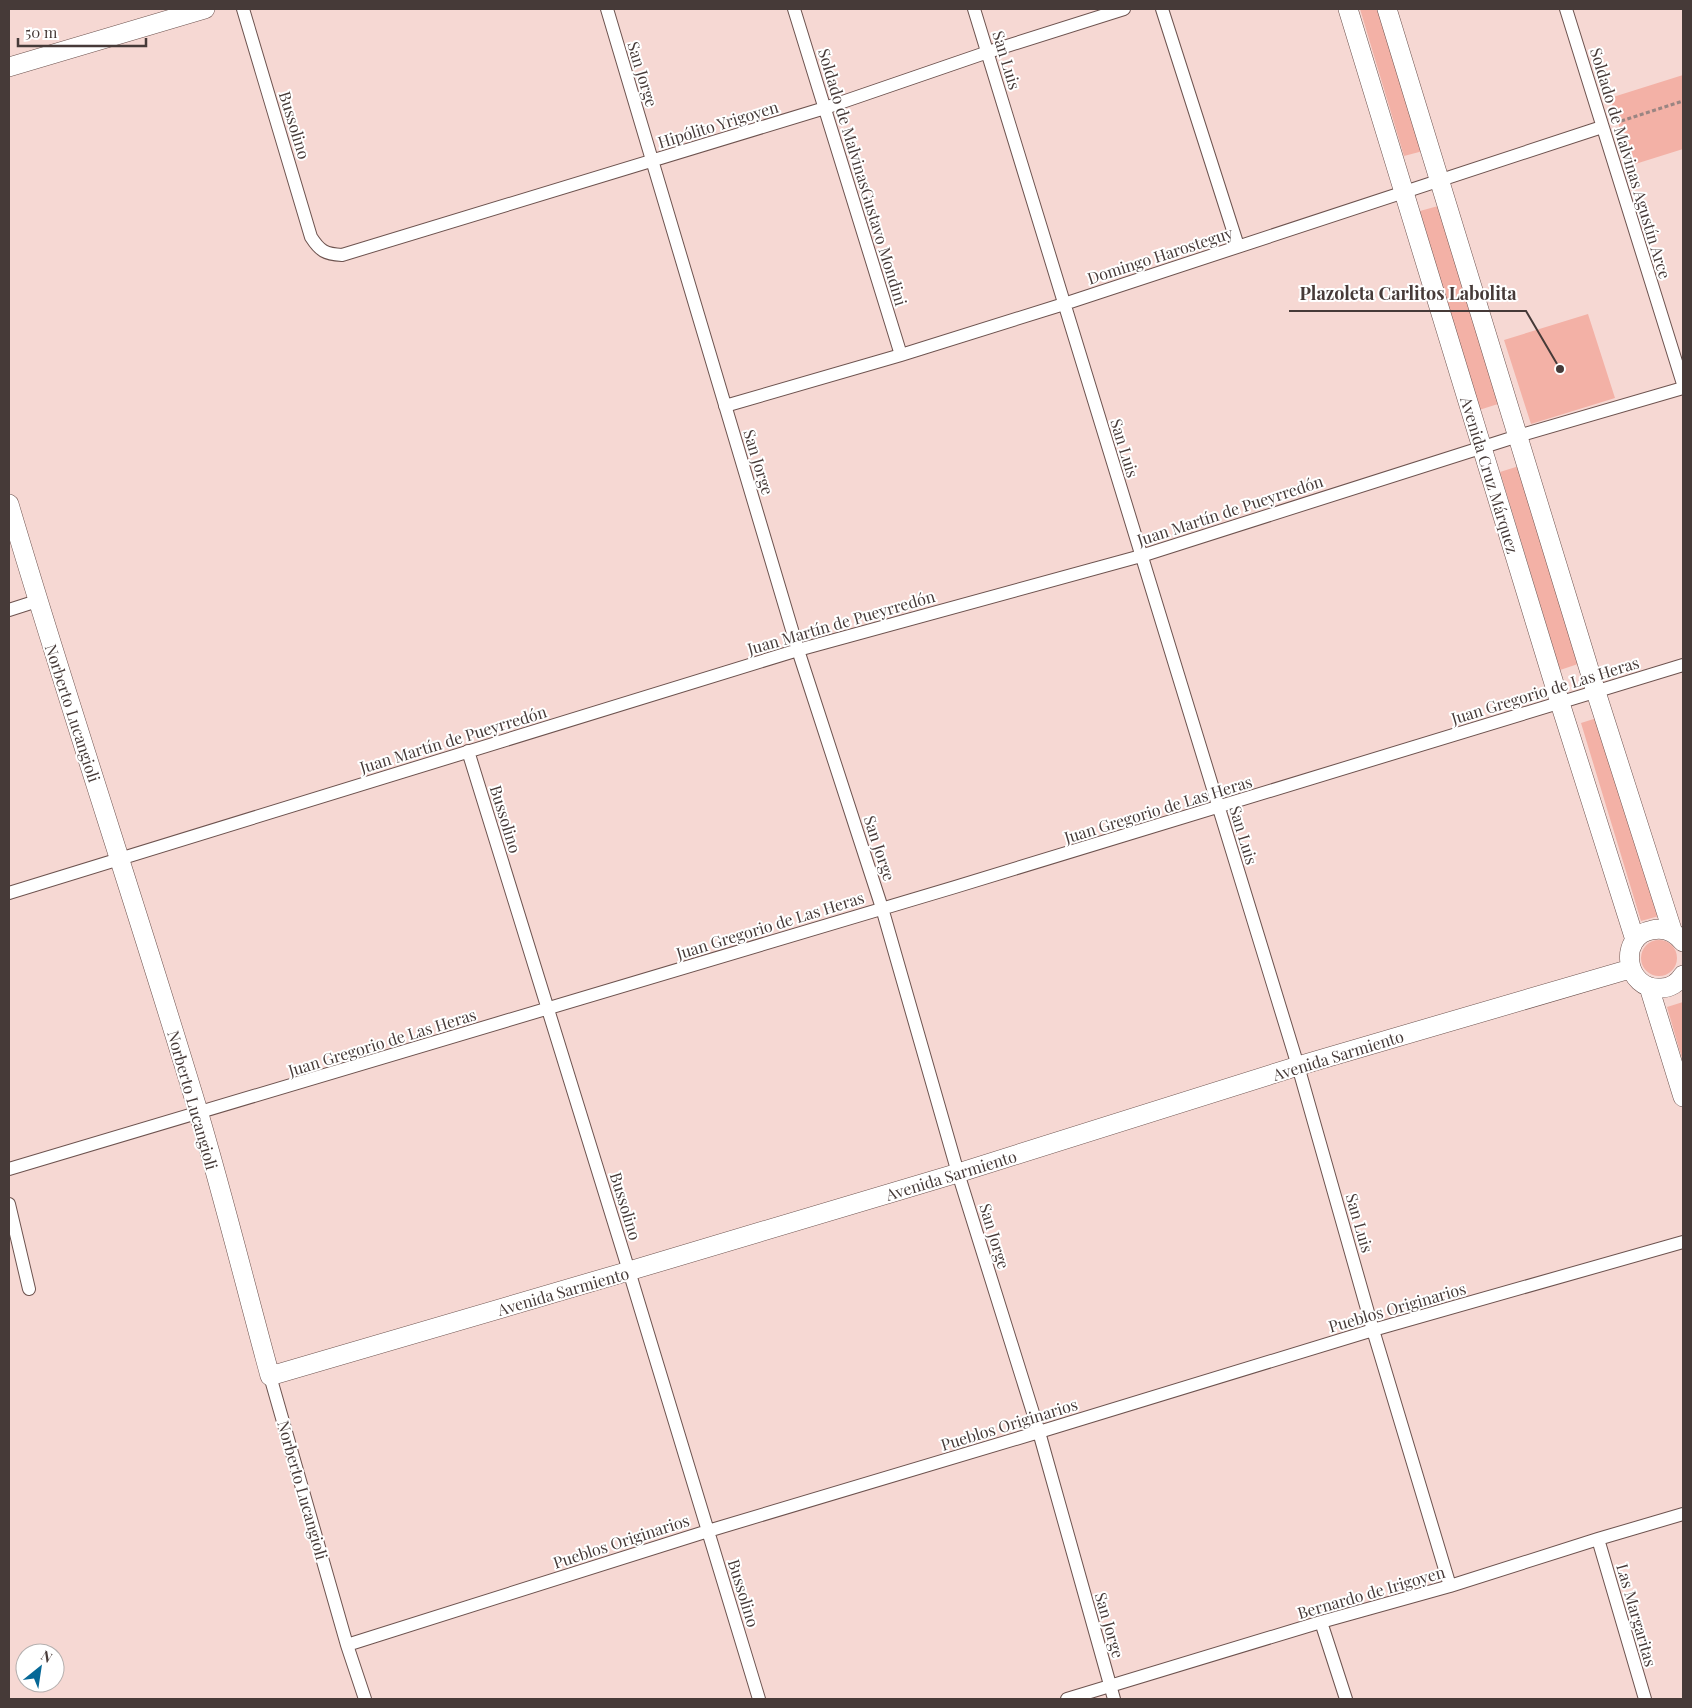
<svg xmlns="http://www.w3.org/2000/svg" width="1692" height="1708" font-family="'Playfair Display',serif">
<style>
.green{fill:#f3b1a6}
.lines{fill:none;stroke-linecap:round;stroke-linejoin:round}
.street-casing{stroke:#6d534f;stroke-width:14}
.secondary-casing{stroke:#6d534f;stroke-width:20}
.path{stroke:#9a8582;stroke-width:3;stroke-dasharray:4 2.5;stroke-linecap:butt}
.street{stroke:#fff;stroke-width:12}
.secondary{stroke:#fff;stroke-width:19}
.labels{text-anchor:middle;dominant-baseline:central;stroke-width:4;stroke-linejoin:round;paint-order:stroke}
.street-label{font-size:16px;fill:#463a38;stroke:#fff}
.leader{fill:none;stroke:#463a38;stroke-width:2}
.callout-dot{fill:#463a38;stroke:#fff;stroke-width:2}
.callout-label{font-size:18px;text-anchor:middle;font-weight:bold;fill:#463a38;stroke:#fff;stroke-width:4;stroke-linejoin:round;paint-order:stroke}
</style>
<rect width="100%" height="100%" fill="#f6d8d3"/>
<path class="green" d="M1360,9h20l43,142 -19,5z
M1683,75v74l-51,16 -22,-67z
M1438,206l60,198 -19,6 -59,-199z
M1588,314l27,84 -84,26 -27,-84z
M1519,466l59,198 -18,6 -60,-198z
M1600,717l59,199 -18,5 -60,-198z
M1641 958a18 18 0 1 1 36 0a18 18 0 1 1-36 0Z
M1683,1002v60l-16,-55z"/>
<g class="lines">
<g class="street-casing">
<path id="street" d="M243,9l68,228c9,14 14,17 31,18l483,-147 163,-56 136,-43
M607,9l191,641 84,258 76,265 81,259 75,267
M794,9l107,346
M974,9l324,1057 75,264 77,256
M1162,9l76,237
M1566,9l117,375
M725,406l176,-51 163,-51 538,-177
M9,610l28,-9
M468,751l161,520 130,428
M9,893l789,-243 343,-94 377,-120 165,-48
M9,1169c559,-164 1117,-333 1674,-504
M9,1204l20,85
M270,1376l77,269 18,54
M1598,1539l47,160
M1321,1622l25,77
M347,1645l361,-114 331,-99 334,-102 310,-88
M1067,1699l254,-77 129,-36 148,-47 85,-25"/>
</g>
<g class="secondary-casing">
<path id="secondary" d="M1348,9l212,694 75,237
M1387,9l209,683 77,241
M9,67l196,-58
M9,504c60,203 128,404 189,607 26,88 48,177 72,265l359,-105 329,-98 340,-107 332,-97
M1683,942c-8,-10 -18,-15 -31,-12 -35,6 -27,61 9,58 9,0 17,-5 22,-13
M1649,987l34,110"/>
</g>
<path class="path" d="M1615,123l68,-22"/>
<use href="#street" class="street"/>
<use href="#secondary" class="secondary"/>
</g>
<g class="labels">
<g class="street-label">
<text transform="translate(1007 60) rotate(73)">San Luis</text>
<text transform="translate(643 74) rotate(73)">San Jorge</text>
<text transform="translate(718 124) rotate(-17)">Hipólito Yrigoyen</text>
<text transform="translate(295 125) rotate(73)">Bussolino</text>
<text transform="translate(1631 163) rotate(73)">Soldado de Malvinas Agustín Arce</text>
<text transform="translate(863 177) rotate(73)">Soldado de MalvinasGustavo Mondini</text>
<text transform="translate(1160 255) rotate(-18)">Domingo Harosteguy</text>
<text transform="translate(1125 448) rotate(73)">San Luis</text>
<text transform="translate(759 462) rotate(73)">San Jorge</text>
<text transform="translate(1490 475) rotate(73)">Avenida Cruz Márquez</text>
<text transform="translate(1230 510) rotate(-18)">Juan Martín de Pueyrredón</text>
<text transform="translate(841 622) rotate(-16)">Juan Martín de Pueyrredón</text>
<text transform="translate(1545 690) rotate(-17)">Juan Gregorio de Las Heras</text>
<text transform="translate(73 713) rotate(72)">Norberto Lucangioli</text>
<text transform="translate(453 739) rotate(-17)">Juan Martín de Pueyrredón</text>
<text transform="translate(1158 809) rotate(-17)">Juan Gregorio de Las Heras</text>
<text transform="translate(506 819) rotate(73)">Bussolino</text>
<text transform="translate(1244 835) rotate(73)">San Luis</text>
<text transform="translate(880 848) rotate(72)">San Jorge</text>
<text transform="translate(770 925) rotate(-17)">Juan Gregorio de Las Heras</text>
<text transform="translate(382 1042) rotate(-17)">Juan Gregorio de Las Heras</text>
<text transform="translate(1338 1055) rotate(-17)">Avenida Sarmiento</text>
<text transform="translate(193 1100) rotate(74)">Norberto Lucangioli</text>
<text transform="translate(951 1175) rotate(-17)">Avenida Sarmiento</text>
<text transform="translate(626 1206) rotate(73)">Bussolino</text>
<text transform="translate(1360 1223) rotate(74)">San Luis</text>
<text transform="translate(995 1236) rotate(73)">San Jorge</text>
<text transform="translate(563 1291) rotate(-16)">Avenida Sarmiento</text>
<text transform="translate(1397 1307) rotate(-16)">Pueblos Originarios</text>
<text transform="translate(1009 1424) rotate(-17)">Pueblos Originarios</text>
<text transform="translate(303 1490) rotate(74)">Norberto Lucangioli</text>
<text transform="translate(621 1541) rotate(-18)">Pueblos Originarios</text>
<text transform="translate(1371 1592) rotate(-16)">Bernardo de Irigoyen</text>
<text transform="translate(744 1593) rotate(73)">Bussolino</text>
<text transform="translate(1637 1615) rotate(74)">Las Margaritas</text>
<text transform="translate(1110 1625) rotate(74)">San Jorge</text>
</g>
</g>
<path class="leader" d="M1560 369L1526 311H1289"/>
<circle class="callout-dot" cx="1560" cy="369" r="5"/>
<g class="callout-label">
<text x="1408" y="300">Plazoleta Carlitos Labolita</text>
</g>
<rect width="1692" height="1708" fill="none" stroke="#463a38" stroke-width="20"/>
<g transform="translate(40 1668) rotate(30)"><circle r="24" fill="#ffffff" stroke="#b5b0af"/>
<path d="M0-4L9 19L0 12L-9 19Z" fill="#066897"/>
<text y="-8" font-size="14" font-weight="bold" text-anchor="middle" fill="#463a38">N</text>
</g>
<path d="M18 38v8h128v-8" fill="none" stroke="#463a38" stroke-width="2.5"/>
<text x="25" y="38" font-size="15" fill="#463a38" stroke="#ffffff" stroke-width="4" paint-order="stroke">50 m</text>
</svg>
